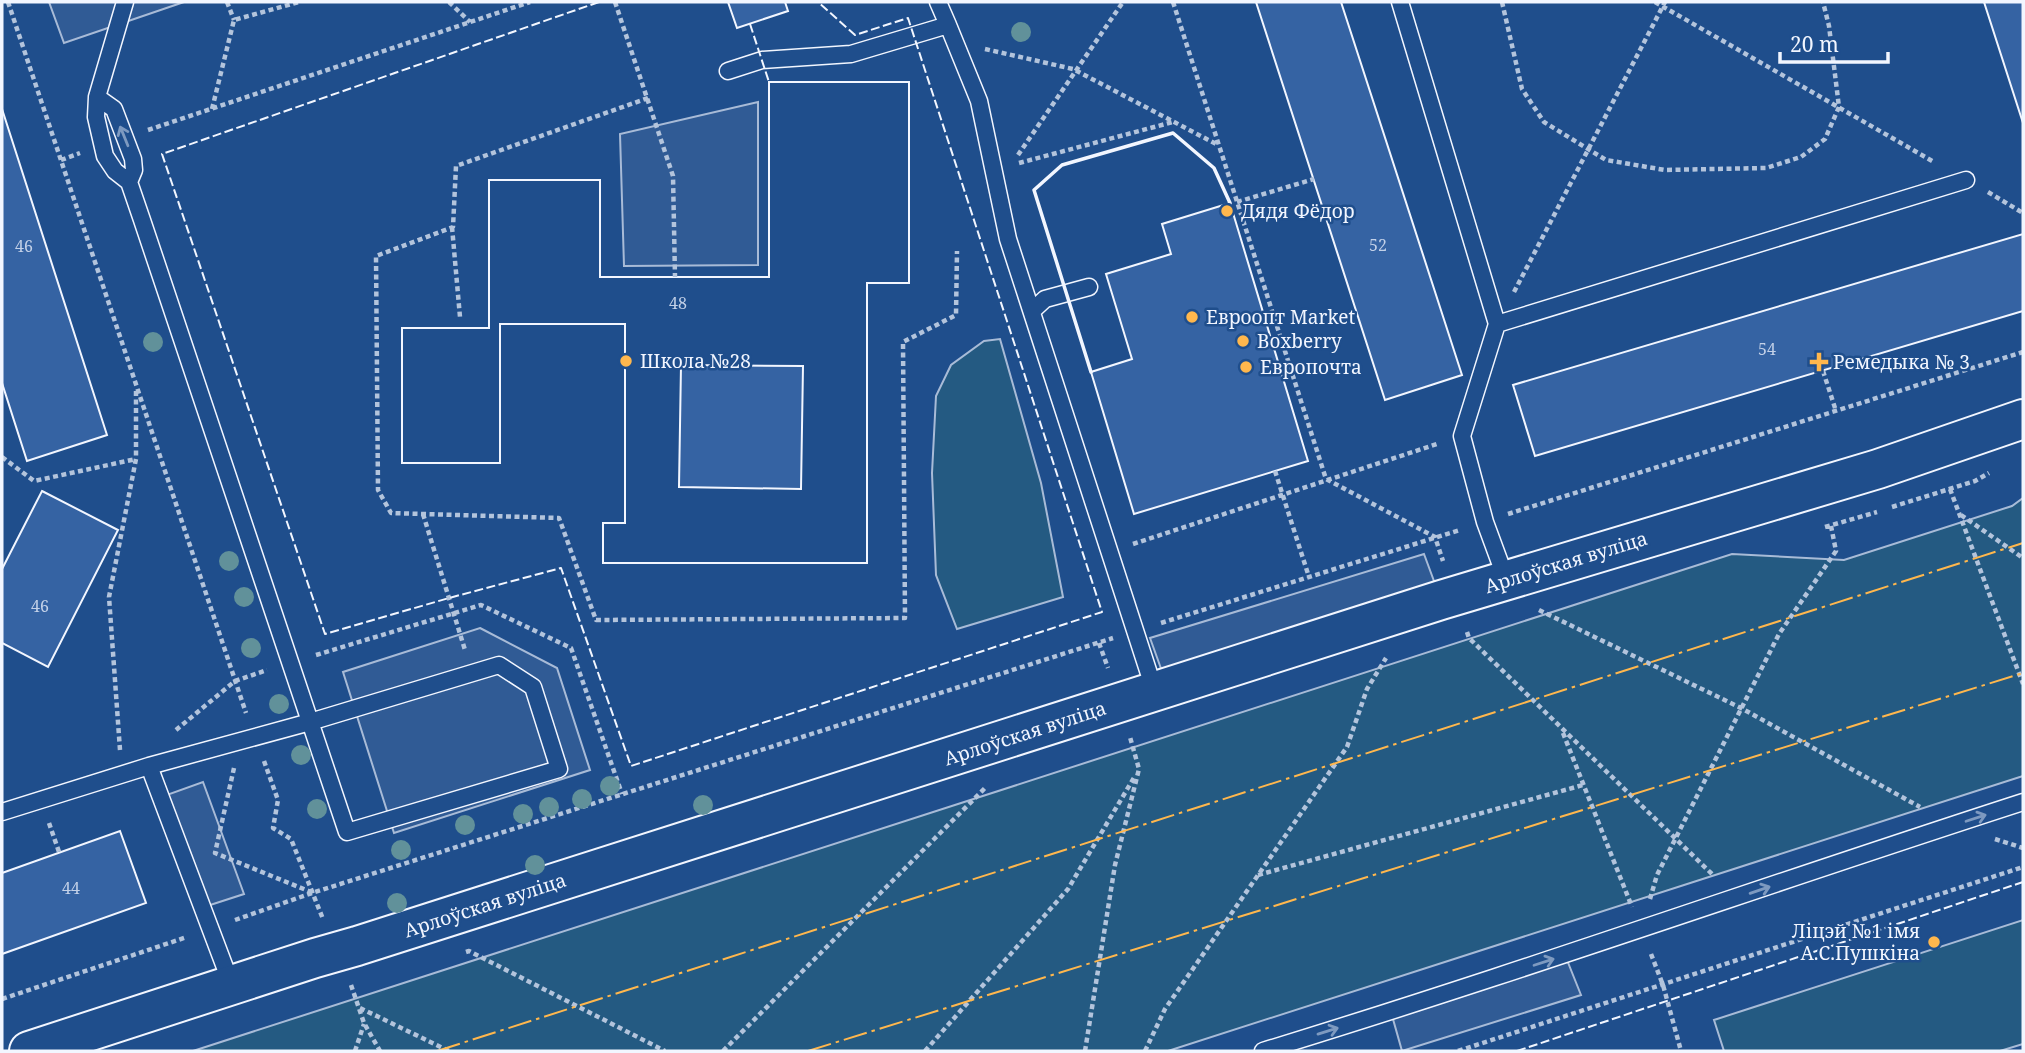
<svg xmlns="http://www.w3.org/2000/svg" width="2025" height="1053" font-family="'Noto Serif',serif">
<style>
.green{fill:#245a82;stroke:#a8bbd7;stroke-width:2}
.parking{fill:#305b95;stroke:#a8bbd7;stroke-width:2}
.building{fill:#3563a3;stroke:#f2f6ff;stroke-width:2;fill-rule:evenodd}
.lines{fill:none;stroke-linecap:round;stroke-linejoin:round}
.service-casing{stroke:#f2f6ff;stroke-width:19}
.tertiary-casing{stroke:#f2f6ff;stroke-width:42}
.path{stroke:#b3c4dc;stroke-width:4.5;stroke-dasharray:5 3.5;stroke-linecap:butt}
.service{stroke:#1f4e8c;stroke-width:16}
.tertiary{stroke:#1f4e8c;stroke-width:38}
.fence{stroke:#f2f6ff;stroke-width:2;stroke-dasharray:9 3.5;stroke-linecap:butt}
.wall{stroke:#f2f6ff;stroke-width:3.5}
.power{stroke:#ffb74d;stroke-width:2;stroke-dasharray:24 5 3.5 5;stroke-linecap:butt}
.tree{fill:#61919a}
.oneway{stroke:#7e9ac0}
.poi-dot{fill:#ffb74d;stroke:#1f4e8c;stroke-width:2.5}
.labels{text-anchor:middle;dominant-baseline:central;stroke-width:5;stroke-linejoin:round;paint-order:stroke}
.number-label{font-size:16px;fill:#c3d1e8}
.poi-label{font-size:19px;fill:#f2f6ff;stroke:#1f4e8c;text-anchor:start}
.street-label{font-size:19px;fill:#f2f6ff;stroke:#1f4e8c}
</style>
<rect width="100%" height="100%" fill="#1f4e8c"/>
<path class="green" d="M1000,339l41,144 22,114 -106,32 -21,-54 -4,-102 4,-77 15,-31 33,-24z
M2023,498v278l-855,275h-975l1539,-497 112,6 168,-54z
M2023,920v124l-23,7h-276l-10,-31z"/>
<path class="parking" d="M49,2h135l-120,41z
M758,102v163l-134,1 -4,-132z
M1424,554l17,46 -273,88 -18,-50z
M480,628l77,40 33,102 -196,63 -51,-161z
M203,782l41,112 -43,14 -40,-111z
M1565,955l16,40 -179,56 -11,-39z"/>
<path class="building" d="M728,2h57l3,9 -51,17z
M1256,2h85l121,373 -77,25z
M1984,2h39v121z
M769,82h140v201h-42v280h-264v-40h22v-199h-125v139h-98v-135h87v-148h111v97h169zM681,365l122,1 -2,123 -122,-2z
M769,82h140v201h-42v280h-264v-40h22v-199h-125v139h-98v-135h87v-148h111v97h169z
M2,109l105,326 -80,26 -25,-78z
M1230,203l78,258 -174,53 -43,-142 41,-13 -26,-85 65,-20 -9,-30z
M2023,234v77l-488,145 -22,-71z
M42,491l76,39 -70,137 -46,-24v-74z
M120,831l26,72 -144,51v-81z"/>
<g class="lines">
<g class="service-casing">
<path id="service" d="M125,2l-28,95 -1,20 9,39 10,15 14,11 13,38 205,612 212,-63 -26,-82 -34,-22 -189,57 -161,44
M938,2l10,23
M1400,2l97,322 -35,112 23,86 21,57
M728,71l34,-11 89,-6 97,-29 31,76 29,138 147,453
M97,97l17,12 19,50 1,11 -5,12
M1032,311l13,-12 44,-12
M1497,324l469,-144
M2,812l147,-46 83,220
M1263,1051c255,-78 506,-167 760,-249"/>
</g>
<g class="tertiary-casing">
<path id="tertiary" d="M29,1051l286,-93 42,-12 1084,-346 437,-131 145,-50"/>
</g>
<path class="path" d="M8,2l238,711
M227,2l7,18
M449,2l21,20
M615,2l58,174 2,101
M1173,2l153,477 109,58 8,24
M1502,2l20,87 22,33 62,38 59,10 101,-2 35,-11 24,-18 14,-32 -10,-81 -6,-24
M1655,2l279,160
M985,49l88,20 145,76
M648,98l-192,68 -3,61 -77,29 2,234 13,23 168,5 37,102 309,-2 -2,-276 53,-27 1,-64
M212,109l22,-89 65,-18
M148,130l382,-128
M1018,155l105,-153
M61,160l19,-7
M1019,163l154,-41
M1988,192l35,21
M1237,202l77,-23
M452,227l8,90
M1514,292l151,-290
M1823,371l13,40
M2,457l32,24 102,-22
M1275,471l34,106
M1950,489l73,195
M1892,507l83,-26 14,-8
M423,514l42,136
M1508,514l515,-162
M1961,515l62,43
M1825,527l52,-15
M1133,544l304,-100
M1539,610l202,98 179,99
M1161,623l299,-93
M1467,632l2,6 245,238
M1099,643l9,25
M316,655l165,-50 90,43 51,146
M176,730l59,-49 32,-11
M1563,733l69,174
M120,750l-11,-153 27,-138v-68
M264,761l14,39 -5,28 18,11 32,80
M234,768l-19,85 96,39
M49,823l10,29
M1995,839l28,9
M1258,875l325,-90
M1650,899l7,-24 122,-241 57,-83 -5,-25
M235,920l77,-27 801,-255
M466,952l3,-1 196,100
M1651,954l12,31 18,66
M351,985l13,38 16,28
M2,999l185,-62
M360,1008l89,43
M355,1051l9,-27
M723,1051l263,-264
M925,1051l143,-162 67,-113
M1085,1051l30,-186 24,-96 -9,-32
M1145,1051l20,-42 182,-262 20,-58 19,-31
M1458,1051l565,-184"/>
<use href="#service" class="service"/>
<use href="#tertiary" class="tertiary"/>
<path class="fence" d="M599,2l-437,152 163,480 124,-36 112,-30 70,198 471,-154 -194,-594 -53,17 -37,-33
M750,24l19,58
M1517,1051l506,-169"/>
<path class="wall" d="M1091,372l-57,-182 28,-25 111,-32 41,35 16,35"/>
<path class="power" d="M437,1051l1586,-508
M808,1051l1215,-378"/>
</g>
<g class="tree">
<circle cx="1021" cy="32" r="10"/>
<circle cx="153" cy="342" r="10"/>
<circle cx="229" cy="561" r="10"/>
<circle cx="244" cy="597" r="10"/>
<circle cx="251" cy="648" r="10"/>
<circle cx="279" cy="704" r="10"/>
<circle cx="301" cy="755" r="10"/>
<circle cx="610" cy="786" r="10"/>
<circle cx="582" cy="799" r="10"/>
<circle cx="703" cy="805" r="10"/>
<circle cx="549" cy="807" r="10"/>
<circle cx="317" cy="809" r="10"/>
<circle cx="523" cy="814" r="10"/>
<circle cx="465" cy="825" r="10"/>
<circle cx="401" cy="850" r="10"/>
<circle cx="535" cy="865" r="10"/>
<circle cx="397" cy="903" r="10"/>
</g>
<defs><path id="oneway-shaft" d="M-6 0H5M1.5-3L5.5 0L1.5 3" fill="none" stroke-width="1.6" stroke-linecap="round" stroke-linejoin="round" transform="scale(1.75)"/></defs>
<g class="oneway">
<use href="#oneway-shaft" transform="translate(124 136) rotate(-112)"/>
<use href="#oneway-shaft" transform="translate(1976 818) rotate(-18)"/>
<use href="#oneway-shaft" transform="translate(1760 890) rotate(-19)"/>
<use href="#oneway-shaft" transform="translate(1544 962) rotate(-18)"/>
<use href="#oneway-shaft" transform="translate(1328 1031) rotate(-17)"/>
</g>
<g class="poi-dot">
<circle cx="1227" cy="211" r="7"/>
<circle cx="1192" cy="317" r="7"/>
<circle cx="1243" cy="341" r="7"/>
<circle cx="626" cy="361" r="7"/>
<path d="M1815.5 351.5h7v7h7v7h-7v7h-7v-7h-7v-7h7z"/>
<circle cx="1246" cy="367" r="7"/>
<circle cx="1934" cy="942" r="7"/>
</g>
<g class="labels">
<g class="number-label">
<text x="1378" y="245">52</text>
<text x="24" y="246">46</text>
<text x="678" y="303">48</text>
<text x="1767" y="349">54</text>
<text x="40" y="606">46</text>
<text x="71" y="888">44</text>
</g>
<g class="poi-label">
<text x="1241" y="211">Дядя Фёдор</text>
<text x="1206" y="317">Евроопт Market</text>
<text x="1257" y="341">Boxberry</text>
<text x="640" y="361">Школа №28</text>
<text x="1833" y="362">Ремедыка № 3</text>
<text x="1260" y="367">Европочта</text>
<text x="1920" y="931" text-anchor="end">Ліцэй №1 імя<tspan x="1920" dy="22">А.С.Пушкіна</tspan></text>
</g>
<g class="street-label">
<text transform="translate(1566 562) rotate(-17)">Арлоўская вуліца</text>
<text transform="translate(1025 733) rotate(-18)">Арлоўская вуліца</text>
<text transform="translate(485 905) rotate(-18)">Арлоўская вуліца</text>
</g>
</g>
<rect width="2025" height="1053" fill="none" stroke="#f2f6ff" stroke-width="7"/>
<path d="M1780 52v10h108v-10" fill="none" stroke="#f2f6ff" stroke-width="3.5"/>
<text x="1790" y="52" font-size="21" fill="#f2f6ff" stroke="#1f4e8c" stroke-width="5" paint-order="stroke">20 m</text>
</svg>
